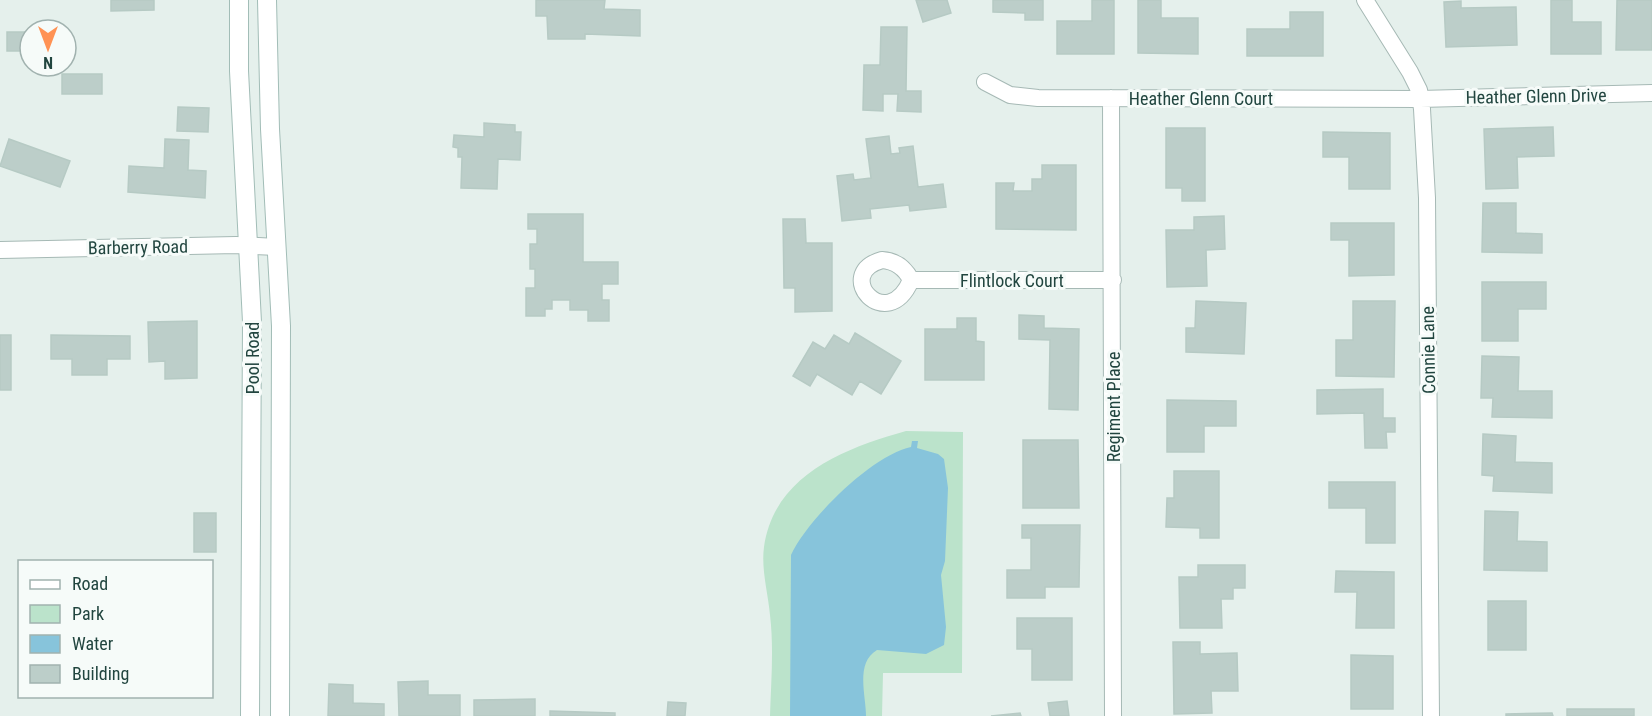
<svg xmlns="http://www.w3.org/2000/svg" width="1652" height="716" font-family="'Roboto Condensed',sans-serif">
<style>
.park{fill:#bbe3cb}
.water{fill:#87c4db}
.building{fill:#bccec9;stroke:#b6cac4;stroke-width:1.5}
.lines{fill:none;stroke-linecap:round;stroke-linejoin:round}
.street-casing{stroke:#a6b9b5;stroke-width:18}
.secondary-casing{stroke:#a2bdb7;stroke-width:20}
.street{stroke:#fff;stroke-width:16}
.secondary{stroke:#fff;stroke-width:18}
.labels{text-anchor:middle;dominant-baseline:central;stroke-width:6;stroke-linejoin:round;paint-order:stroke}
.street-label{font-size:18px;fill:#21453f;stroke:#f6fbf9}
</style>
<rect width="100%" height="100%" fill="#e5f0ec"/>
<path class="park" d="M906,431l57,1 -1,241h-79l-1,43h-112c1,-33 4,-68 0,-101 -2,-22 -9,-46 -6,-68 10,-72 81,-99 142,-116z"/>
<path class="water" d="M912,441h6l-1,7 21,6 6,5 4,29 -3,73 -4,14 5,52 -2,18 -18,9 -49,-4c-22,13 -11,45 -11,66h-76l1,-161c16,-35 81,-100 120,-108z"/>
<path class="building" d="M111,0h43v10l-43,1z
M536,0h69l-1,9 36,1v26l-55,-2v5h-37l-1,-23h-11z
M916,0h31l4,13 -28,9z
M993,0h50v20h-18v-7l-32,-1z
M1092,0h22v54h-57v-33h35z
M1138,0h23v18h37v36l-60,-1z
M1551,0h21v22h29v32h-50z
M1617,0h35v50h-36z
M1461,1v7l55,-1 1,38 -71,2 -2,-45z
M1290,12h33v44h-76v-27h43z
M881,27h26l-1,64h15v21l-24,-1 1,-17h-15v17l-20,-1 1,-45h16z
M7,32h23v19h-23z
M62,74h40v20h-40z
M178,107l31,1 -1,24 -31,-1z
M484,123l31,2v7h6l-1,28 -22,-1 -1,30 -36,-1 1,-31h-4v-9l-5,-1 1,-12 30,2z
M1553,127l1,29 -37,1 1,31 -32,1 -2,-60z
M1166,128h39v73h-23v-13h-16z
M1323,132l67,1v56h-41v-32h-26z
M889,136l2,18 9,-1 -1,-5 14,-2 5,41 25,-3 3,23 -36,4 -1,-6 -39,4 1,9 -29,3 -5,-45 16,-2 1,6 17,-2 -5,-39z
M9,139l61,22 -10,26 -60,-21z
M165,139l24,1 -1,30 18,1 -1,27 -77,-6 1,-26 35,2z
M1042,165h34v65l-80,-1v-46h18l-1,8h19v-12h10z
M1483,203h33v30l26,1v19l-60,-1z
M528,214h55v48h35v22h-16v16h7v21h-21v-11h-18v-10h-18v9h-7v7h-19v-28h9v-19h-5v-25h7v-15h-9z
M1224,216l1,33 -19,1 1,36 -40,1 -1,-57h28v-13z
M783,219h22l1,24h26v68l-37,1v-24h-11z
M1331,223h63v52l-45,1v-36h-18z
M1482,282h64v27h-28v32h-36z
M1196,301l50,2 -2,51 -58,-2v-24h9z
M1353,301h42l-1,76 -58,-1v-36h17z
M1019,315l25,1v12l35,1 -1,81 -29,-1 1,-69 -31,-1z
M957,318h19v23l8,1v38h-59v-51h32z
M197,321v57l-32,1v-18l-16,1 -1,-40z
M855,333l46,28 -20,33 -21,-13 -8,14 -35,-21 -7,12 -17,-10 20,-34 12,7 9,-14 15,9z
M0,335h11v55h-11z
M51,335l79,1v23h-23v16h-35v-16h-21z
M1482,356l37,1 -1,34h34v27l-60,-1 1,-19h-12z
M1383,389v29h12v14h-9l1,16h-22l-1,-35 -47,1v-24z
M1167,400l69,1v25h-32v26h-37z
M1483,434l33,2 -1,26 37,1v30l-59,-2 1,-15 -12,-1z
M1023,440h55l1,68h-56z
M1174,471h45v67h-19v-10l-34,-1 1,-29h7z
M1329,482h66v61h-29v-35h-37z
M1485,511l33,1 -1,29 30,1v29l-63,-1z
M194,513h22v39h-22z
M1022,525h58l-1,62h-34v11h-38v-28h24v-32h-9z
M1198,565h47v23h-12v11h-12l1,29h-42l-1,-51h19z
M1336,571l58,1v56h-38l1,-36h-22z
M1488,601h38v49h-38z
M1017,618h55v62h-40v-31h-15z
M1173,642h27v12l37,-1 1,38h-27l1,22 -38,1z
M1351,655l42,1v53h-42z
M428,681v14h32v21h-61l-1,-34z
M329,684l24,1v18l31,1v12h-56z
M535,699v17h-61v-16z
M1067,701l2,15h-19l-2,-13z
M668,702l18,1 -1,13h-18z
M1567,709h67v7h-67z
M550,711l65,2v3h-65z
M1020,713l1,3h-30z
M1552,713l1,3h-47v-2z"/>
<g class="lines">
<g class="street-casing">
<path id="street" d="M1365,0l45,72 9,18 3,19 5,89 4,518
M985,82l25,13 28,3 382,1 232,-6
M1111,98l2,618
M0,250l236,-5 41,2
M882,260c14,1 23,8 29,20 -24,56 -79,-6 -29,-20z
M911,280h202"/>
</g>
<g class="secondary-casing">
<path id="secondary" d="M239,0v71l13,251 -2,394
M267,0l3,129 11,197 -1,390"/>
</g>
<use href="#street" class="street"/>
<use href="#secondary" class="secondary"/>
</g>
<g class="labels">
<g class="street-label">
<text transform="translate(1536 96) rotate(-1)">Heather Glenn Drive</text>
<text x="1201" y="98">Heather Glenn Court</text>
<text transform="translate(138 247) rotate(-1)">Barberry Road</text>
<text x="1012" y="280">Flintlock Court</text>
<text transform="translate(1428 350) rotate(-91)">Connie Lane</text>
<text transform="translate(252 358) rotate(-90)">Pool Road</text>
<text transform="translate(1113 407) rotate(-90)">Regiment Place</text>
</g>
</g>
<rect x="18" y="560" width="195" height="138" fill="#f6fbf9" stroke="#a1b2af" stroke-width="1.5"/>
<rect x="30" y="580" width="30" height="9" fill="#ffffff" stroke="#a1b2af" stroke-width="1.5"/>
<text x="72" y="590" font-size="18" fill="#21453f">Road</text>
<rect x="30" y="605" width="30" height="18" fill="#bbe3cb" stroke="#a1b2af" stroke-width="1.5"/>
<text x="72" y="620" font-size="18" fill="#21453f">Park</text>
<rect x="30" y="635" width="30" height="18" fill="#87c4db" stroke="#a1b2af" stroke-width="1.5"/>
<text x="72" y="650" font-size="18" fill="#21453f">Water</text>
<rect x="30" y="665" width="30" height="18" fill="#bccec9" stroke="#a1b2af" stroke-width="1.5"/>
<text x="72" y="680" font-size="18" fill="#21453f">Building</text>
<g transform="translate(48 48) rotate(180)"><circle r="28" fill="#f6fbf9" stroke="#a1b2af" stroke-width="1.5"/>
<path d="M0-4.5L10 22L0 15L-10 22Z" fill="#ff9254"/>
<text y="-9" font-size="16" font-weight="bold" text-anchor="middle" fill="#21453f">N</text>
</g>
</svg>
